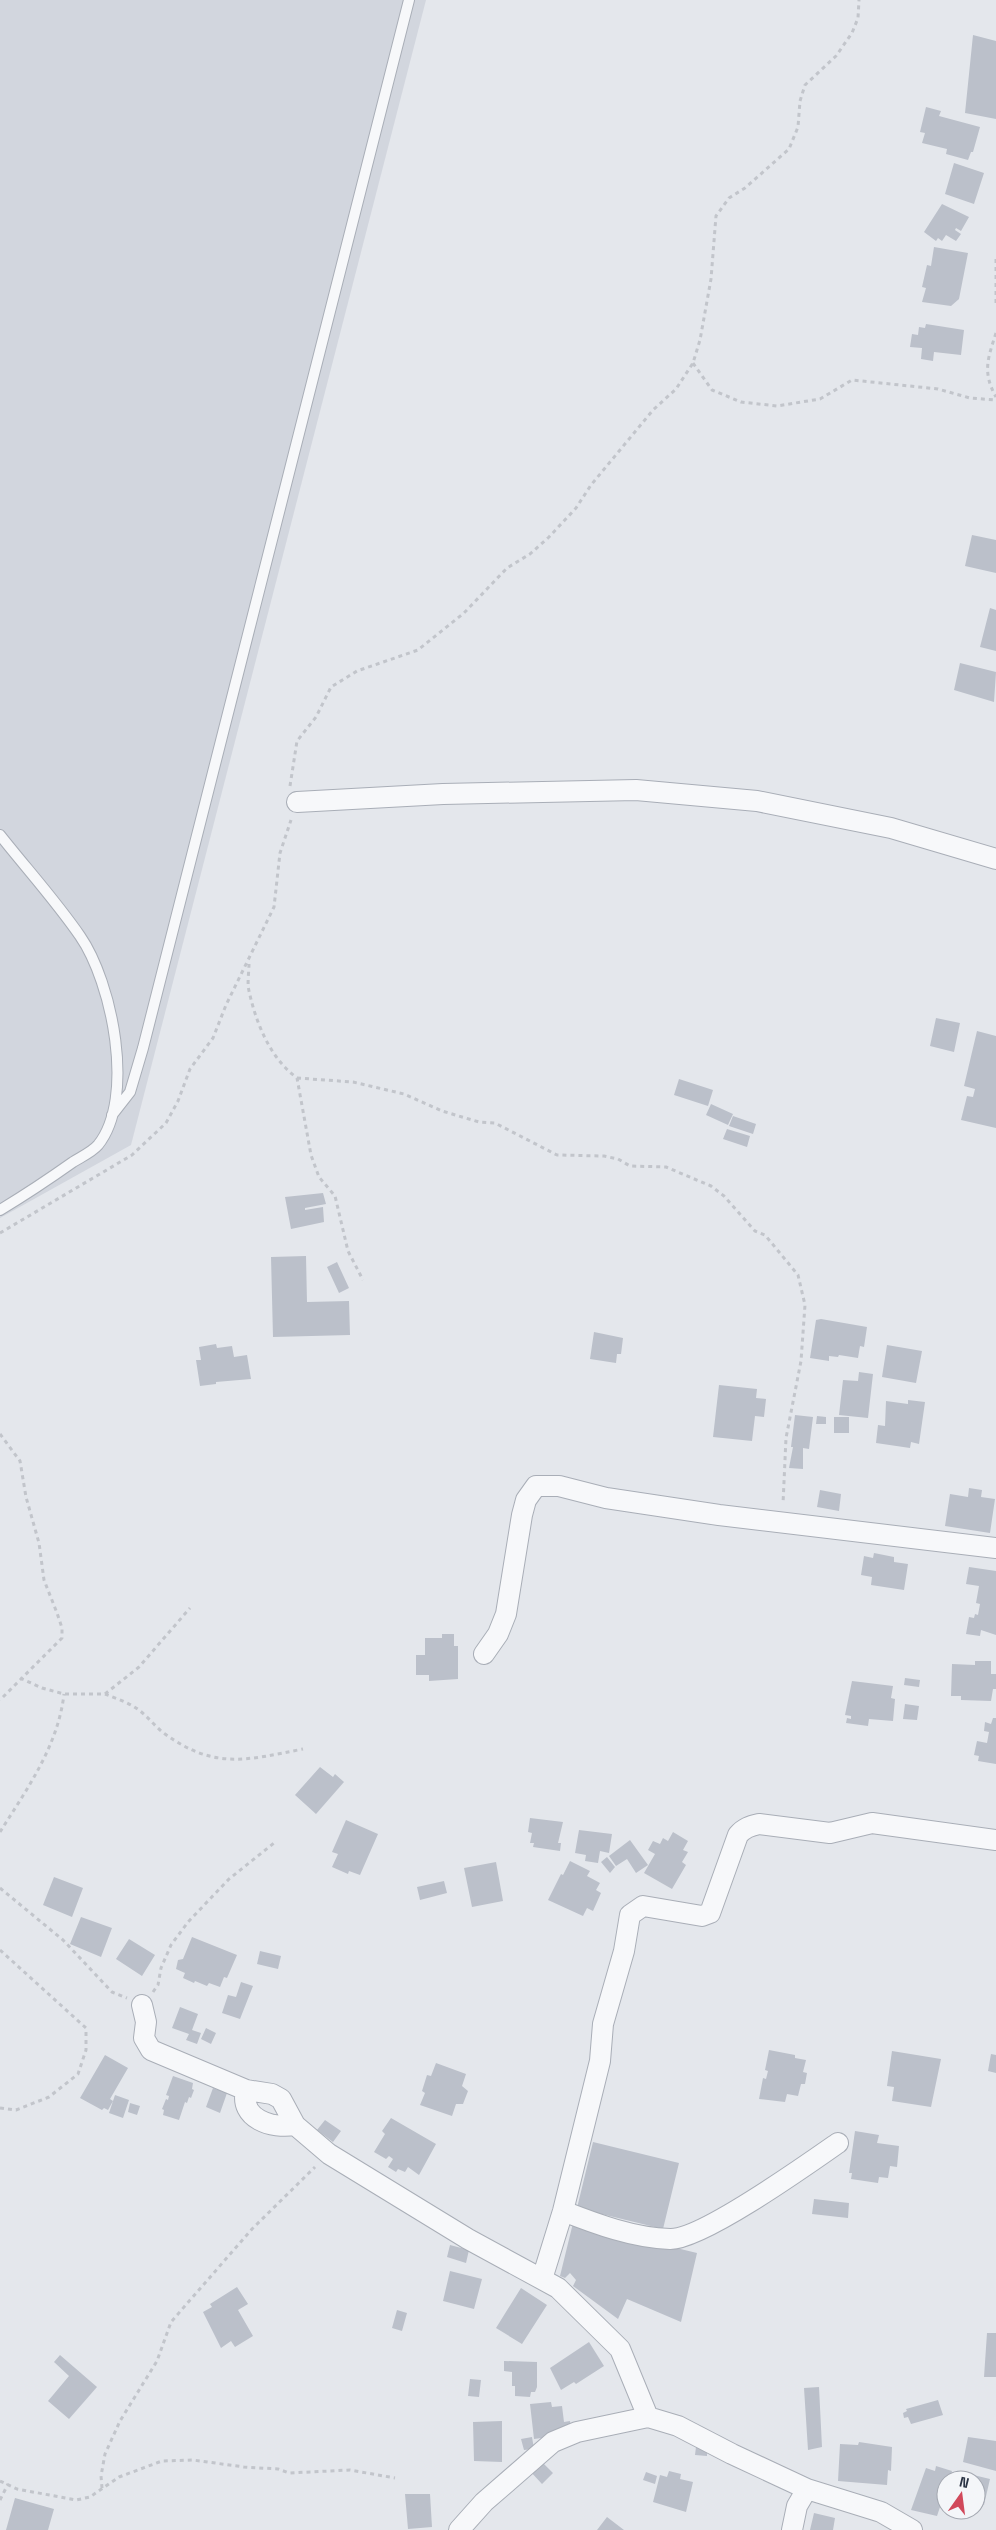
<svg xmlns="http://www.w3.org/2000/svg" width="996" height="2530" font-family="'Space Grotesk',sans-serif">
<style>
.built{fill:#d2d6de}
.building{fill:#bbc0ca}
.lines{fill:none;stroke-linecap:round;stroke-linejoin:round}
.lane-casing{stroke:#a9aeb7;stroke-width:12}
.street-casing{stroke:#a9aeb7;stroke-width:22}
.path{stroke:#c2c5cb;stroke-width:3;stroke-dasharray:4 4;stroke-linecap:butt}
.lane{stroke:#f7f8fa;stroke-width:10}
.street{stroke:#f7f8fa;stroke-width:20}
</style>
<rect width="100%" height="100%" fill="#e4e7ec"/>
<path class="built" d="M0,0h426l-295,1145 -131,73z"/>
<path class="building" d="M973,35l23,6v78l-31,-6z
M926,107l15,4 -2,5 41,11 -7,25h-2l-3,8 -22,-6 1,-5 -25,-6 3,-10 -5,-1z
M954,163l30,10 -10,31 -29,-10z
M942,204l27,13 -8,14 -5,-3 -1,2 6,4 -5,7 -10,-6 -4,6 -4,-3 -2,3 -12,-9z
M934,247l34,6 -9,46 -8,7 -29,-4 4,-14 -4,-1 5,-22 4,1z
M926,324l38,6 -3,25 -27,-3 -1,9 -12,-2 1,-11 -12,-1 2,-13 6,1 1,-8 6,1z
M972,535l24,5v33l-31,-7z
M990,608l6,2v41l-16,-4z
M960,663l36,9 -2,30 -40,-12z
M936,1018l24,5 -6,29 -24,-6z
M977,1031l19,5v92l-35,-8 6,-24 6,1 2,-8 -11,-3z
M679,1079l34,11 -5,16 -34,-11z
M711,1104l22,10 -5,11 -22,-10z
M733,1116l23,8 -3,10 -24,-8z
M727,1129l23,7 -3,11 -24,-8z
M323,1193l3,11 -21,4v2l18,-3 1,15 -33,7 -6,-32z
M306,1256l1,46 42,-1 1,34 -77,2 -2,-80z
M337,1262l12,26 -10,5 -12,-26z
M821,1319l46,8 -3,20 -4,-1 -2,12 -19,-3 -1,2 -9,-1v5l-19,-3 6,-38z
M594,1332l29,6 -2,16h-4l-1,9 -26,-4z
M216,1344l1,4 15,-2 2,11 13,-2 4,24 -35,3v2l-16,2 -4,-26h5l-2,-13z
M887,1345l35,6 -6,32 -34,-6z
M859,1372l14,2 -5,44 -29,-3 4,-35 15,1z
M719,1385l38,4 -1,9 10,1 -2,18 -9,-1 -3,25 -39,-4z
M908,1400l17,2 -6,42 -8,-2 -1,6 -34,-5 2,-18 7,1 1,-25 22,3z
M795,1415l18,2 -4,32 -6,-1v21l-14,-1 4,-21h-2z
M817,1416l9,1v7h-10z
M834,1417h15v16h-15z
M969,1488l13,2 -1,7 14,2 -5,34 -45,-7 5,-32 18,3z
M820,1490l21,4 -2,17 -22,-4z
M874,1553l20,4v5l14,2 -4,26 -33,-5 1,-8 -11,-2 3,-19 9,2z
M969,1567l27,4v64l-15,-5 -1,6 -14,-2 3,-17 5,1 1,-4 3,1 2,-11 -4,-1 3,-17 -13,-2z
M442,1634h12v12h4v33l-29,2v-6h-13v-20h9v-17h17z
M975,1661h16v13h5v15h-3l-2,12 -30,-1v-4h-10l1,-32 23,1z
M905,1678l15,2 -1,7 -15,-2z
M852,1681l41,5 -2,12 4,1 -2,22 -24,-2 -1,7 -22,-3 1,-5 4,1v-3l-6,-1z
M905,1704l14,2 -2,14 -14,-1z
M993,1718h3v46l-18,-3 1,-5 -5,-1 3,-14 10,2 2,-11 -5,-1 1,-9 6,2z
M320,1767l13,10 2,-3 9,8 -28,32 -21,-19z
M530,1818l33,4 -5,21h3l-1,8 -27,-4 1,-4h-4l2,-10 -4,-1z
M346,1820l32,14 -18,41 -11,-4 -1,3 -16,-7 6,-13 -6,-2z
M579,1830l33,4 -3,19 -9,-2 -2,12 -13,-2 1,-6 -11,-2z
M673,1832l15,9 -5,9 5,2 -6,10 4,3 -14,24 -28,-16 11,-19 -7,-4 5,-9 7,3 3,-6 5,3z
M630,1840l18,25 -12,8 -9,-14 -11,7 -7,-10z
M607,1857l8,10 -5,6 -9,-11z
M570,1861l20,10 -3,5 13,7 -4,7 5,3 -8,18 -6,-3 -4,8 -35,-16 13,-26 2,1z
M496,1862l7,39 -31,6 -8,-39z
M54,1877l29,11 -11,29 -29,-12z
M444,1881l3,12 -27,7 -3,-13z
M81,1917l31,11 -11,29 -31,-13z
M192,1937l45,18 -10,23 -3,-1 -4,10 -11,-4 -2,3 -12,-5 -1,2 -11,-5 2,-5 -9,-4 2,-9 5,-1z
M129,1939l26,16 -13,21 -26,-17z
M260,1951l21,5 -3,13 -21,-5z
M241,1982l12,4 -13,33 -18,-6 6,-18 8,2z
M180,2007l18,7 -6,16 9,3 -4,11 -11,-4 3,-6 -17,-6z
M206,2028l10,5 -5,11 -10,-5z
M769,2050l26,5v3l11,2 -3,12 4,1 -2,11h-4l-3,12 -11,-2 -2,8 -26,-3 4,-21 3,1 2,-8 -3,-1z
M892,2051l49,8 -10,48 -39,-6 2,-14 -7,-1z
M991,2054l5,1v18l-8,-2z
M105,2055l23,13 -18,31 3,2 -5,9 -4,-2 -2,2 -22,-12z
M436,2063l30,11 -4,12 6,5 -5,13h-7l-4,12 -32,-11 5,-12 -3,-2 5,-16 4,1z
M173,2076l20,7 -1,6 2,1 -3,8 -2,-1 -2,6 -2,-1 -6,18 -16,-5 1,-5 -2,-1 4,-10 2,1 1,-4 -3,-1z
M213,2088l14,5 -7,20 -14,-6z
M115,2095l14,5 -6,18 -14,-5z
M130,2103l10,3 -3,9 -9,-3z
M391,2118l45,26 -17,31 -11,-8 -3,5 -7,-3 -2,3 -8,-5 5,-8 -4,-3 -3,3 -12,-7 11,-18 -3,-3z
M325,2120l16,11 -8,11 -16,-12z
M855,2131l24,4 -2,8 22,3 -2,21 -7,-1 -2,12 -9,-1 -1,6 -27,-4 1,-6h-3z
M593,2142l86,21 -16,66 -86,-21z
M814,2199l35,4 -1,15 -36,-4z
M573,2223l124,30 -16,69 -54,-23 -9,20 -45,-33 3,-6 -6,-7 -5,5 -5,-2z
M450,2245l19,5 -3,13 -19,-6z
M450,2271l32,8 -8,30 -31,-8z
M237,2287l11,17 -10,6 15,26 -18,11 -4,-6 -10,7 -18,-36 9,-5 -2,-3z
M521,2288l26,17 -25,39 -26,-16z
M397,2310l10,3 -5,18 -10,-3z
M987,2333h9v44h-12z
M589,2342l15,24 -28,18 -2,-2 -13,8 -11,-22z
M60,2355l37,32 -28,32 -21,-18 21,-25 -15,-14z
M504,2361l33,1v25l-2,5h-4l-1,5 -15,-1v-10h-3v-14l-8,-1z
M470,2379l11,1 -2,17 -11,-1z
M819,2387l3,60 -14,3 -4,-62z
M938,2400l5,15 -32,9 -3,-7 -4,1 -1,-5 4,-2 -1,-2z
M551,2402l1,5 10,-1 2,16 6,-1 1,8 -16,1 1,6 -22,3 -4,-35z
M502,2421v41l-28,-1 -1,-39z
M532,2437l2,12 -10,1 -3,-11z
M968,2437l28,4v30l-33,-9z
M859,2442l33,5 -1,24 -3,-1 -1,15 -49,-4 2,-37 18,1z
M696,2447l11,2v7l-12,-1z
M539,2459l14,14 -11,11 -13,-14z
M936,2466l16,5 -3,9h-3v9l-9,27 -26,-6 15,-42 9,3z
M669,2471l12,3 -1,5 13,3 -7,30 -33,-10 7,-27 7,2z
M646,2472l11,4 -2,8 -12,-4z
M961,2472l29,7 -6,26 -8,-2v-23h-17z
M405,2494h25l2,33 -24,2z
M15,2498l39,11 -6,21h-42z
M814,2513l21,5 -2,12h-23z
M607,2517l17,13h-27z"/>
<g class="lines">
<g class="lane-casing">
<path id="lane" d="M0,835c26,33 56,66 80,101 32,46 56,162 18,209 -6,7 -17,12 -25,17 -24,17 -48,33 -73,48
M112,1115l18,-23 13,-44 266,-1048"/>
</g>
<g class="street-casing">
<path id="street" d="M297,802l146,-8 193,-4 121,11 134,27 105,31
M484,1654l14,-20 8,-20 16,-99 4,-15 10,-14h23l47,12 113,17 277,33
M142,2005l4,17 -2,16 7,12 95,40 26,4 9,5 14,26 34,29 139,85 90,49 62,61 28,68 30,9 54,28 75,35
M246,2090c-7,29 26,39 49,35
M563,2211c33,13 71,27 107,28 31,1 138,-75 168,-96
M542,2279l21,-68 37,-150 3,-37 21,-73 6,-36 13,-9 59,10 8,-3 28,-78c6,-7 12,-9 21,-11l71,9 42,-10 124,17
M459,2530l25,-28 69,-60 24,-10 71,-15
M792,2530l5,-24 10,-17 74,23 31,18"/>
</g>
<path class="path" d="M996,259v48
M996,333c-8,25 -14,39 0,64
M693,363l19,27 29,12 36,4 43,-7 32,-19 86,9 32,9 26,2
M290,786l7,-45 19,-24 15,-30 26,-16 61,-21 46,-37 43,-45 23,-14 19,-17 27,-29 15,-23 62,-75 23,-21 17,-26 7,-23 11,-61 5,-63 13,-18 16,-10 44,-39 9,-22 2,-26 5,-16 31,-29 16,-23 6,-15 1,-18
M249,964c0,8 -2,19 0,27 7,32 21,67 48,87l14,77 8,22 16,19 13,55 15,29
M297,1078l56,4 51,12 38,17 37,11 16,1 62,32 47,1 14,3 12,7 36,1 45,19 13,10 31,35 10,4 33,40 7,30 -4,56 -15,77 -3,66
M0,1233l132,-78 34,-32 12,-22 12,-32 23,-31 13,-33 48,-98 6,-54 11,-33
M0,1434l20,27 6,36 13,46 5,37 13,33 5,15v10l-62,62
M20,1678l22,10 22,6h41l34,-27 51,-59
M105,1694c10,4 22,8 31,14 11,7 18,18 29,26 50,36 82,26 138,15
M0,1832c27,-43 58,-86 64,-138
M0,1888l63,52 49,52 15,6
M0,1950l86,78v22l-8,24 -29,23 -33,13 -16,-2
M153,1992l5,-7 3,-17 10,-23 17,-23 41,-43 45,-36
M0,2481l17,8 59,11 14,-3 29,-20 43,-16 31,-1 51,7 34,2 11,4 61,-3 45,8
M102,2488l-1,-12 4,-22 15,-33 37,-60 14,-39 81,-93 63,-62
M0,2500l8,-16"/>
<use href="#lane" class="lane"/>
<use href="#street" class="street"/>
</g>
<g transform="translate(961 2495) rotate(14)"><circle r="24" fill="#f4f6f9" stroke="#a4a8b1"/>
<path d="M0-4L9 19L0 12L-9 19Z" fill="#d1495b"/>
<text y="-8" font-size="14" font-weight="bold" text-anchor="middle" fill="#2b3445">N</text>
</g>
</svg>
